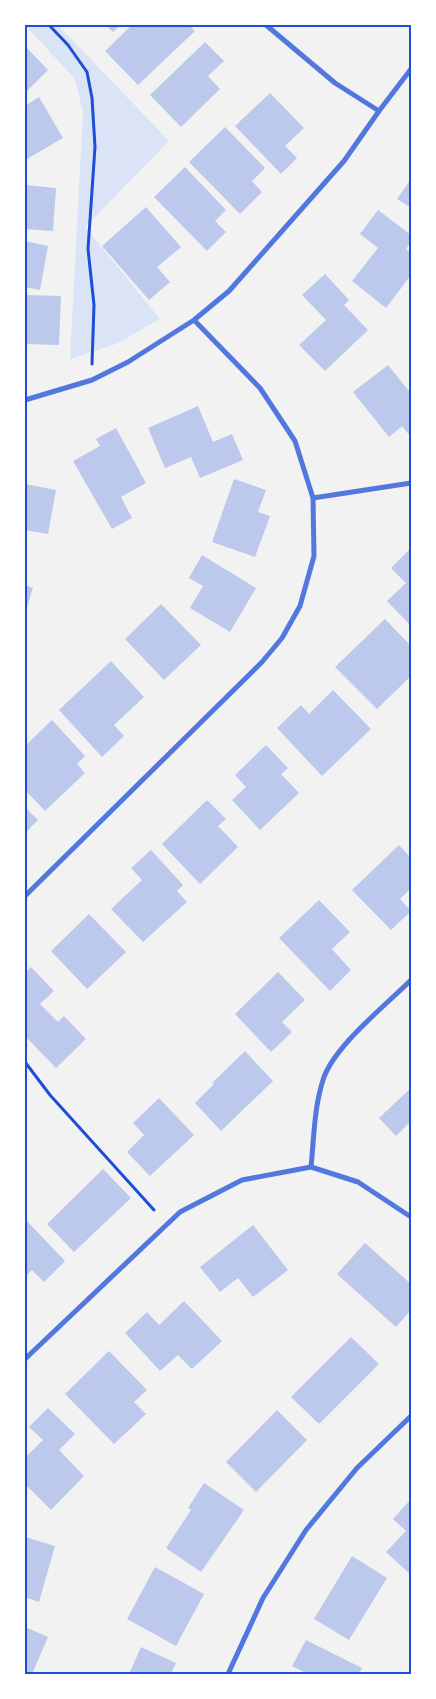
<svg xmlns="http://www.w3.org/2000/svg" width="436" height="1699" font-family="Roboto,sans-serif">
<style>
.green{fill:#dbe4f7}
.building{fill:#bdc9ec}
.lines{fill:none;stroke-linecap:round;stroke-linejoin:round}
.path{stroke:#1d4ed8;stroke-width:3}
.minor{stroke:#5277de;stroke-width:5}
.neatline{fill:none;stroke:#1d4ed8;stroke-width:2}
</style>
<rect width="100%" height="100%" fill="#f2f2f2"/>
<path class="green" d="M25,25h33l111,116 -84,86 75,92 -44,25 -46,15 13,-247 -8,-33z"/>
<path class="building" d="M106,25h14l-7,7z
M132,25h57l6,6 -57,54 -33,-34z
M205,42l19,19 -16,15 12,13 -39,38 -31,-32z
M25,46l23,24 -23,23z
M270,93l34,35 -19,18 12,12 -16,16 -46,-48z
M39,97l24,41 -38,22v-54z
M225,127l40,41 -13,13 10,11 -22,22 -51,-52z
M185,167l41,43 -11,11 11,11 -19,19 -53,-54z
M411,179v29l-14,-9z
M25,185l31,3 -3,43 -28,-2z
M146,207l35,40 -24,20 13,15 -21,18 -47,-54z
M378,210l33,25v7l-5,7 5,4v22l-25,33 -34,-27 26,-33 -18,-14z
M25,241l23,5 -8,44 -15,-3z
M325,274l24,26 -5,5 24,25 -43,41 -26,-26 27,-25 -24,-25z
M25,295l36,1 -2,49 -34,-1z
M388,365l21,26 2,-1 -1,46 -8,-10 -13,11 -36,-45z
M198,406l15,36 19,-8 11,26 -43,18 -9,-21 -26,11 -17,-40z
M116,428l30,55 -25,14 11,21 -20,11 -39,-68 27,-15 -4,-7z
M234,479l32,11 -8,22 12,4 -15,41 -43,-15z
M25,484l31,6 -8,44 -23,-4z
M411,548v78l-24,-25 19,-18 -15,-15z
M202,555l54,33 -26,44 -40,-24 13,-22 -14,-8z
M25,585l8,3 -8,26z
M161,604l40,41 -37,35 -39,-41z
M385,619l26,27v30l-34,33 -42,-42z
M111,661l33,36 -30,28 10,11 -22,21 -43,-47z
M333,690l38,39 -49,47 -45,-48 24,-23 8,9z
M52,720l33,36 -8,8 8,9 -40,38 -20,-21v-44z
M266,745l22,23 -7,6 18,19 -39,37 -28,-30 14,-13 -11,-12z
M207,800l19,19 -8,7 20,21 -38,37 -38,-40z
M25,807l13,13 -13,13z
M399,845l12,13v30l-11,11 11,12 -20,19 -39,-40z
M151,850l32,35 -6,6 10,11 -44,40 -32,-33 31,-29 -11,-12z
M319,900l31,32 -18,17 19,21 -21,21 -51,-53z
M89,914l37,38 -39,37 -36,-38z
M31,967l23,24 -14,13 18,18 6,-6 22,23 -30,29 -31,-32v-63z
M278,972l27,28 -23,22 10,10 -21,20 -36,-38z
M245,1051l28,30 -52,50 -26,-28 19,-19 -2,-1z
M411,1088v33l-15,15 -17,-18z
M159,1098l35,37 -44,41 -23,-24 17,-17 -11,-12z
M103,1169l28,29 -57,54 -27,-28z
M25,1219l40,42 -21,21 -12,-12 -7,7z
M253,1225l35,45 -35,27 -15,-19 -18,14 -20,-25z
M365,1243l46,41v26l-15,17 -59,-53z
M184,1301l38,40 -30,28 -14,-14 -18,16 -35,-38 22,-21 12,13z
M351,1337l28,27 -60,60 -28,-27z
M109,1351l38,39 -13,12 12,12 -32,30 -49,-50z
M48,1408l27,26 -16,16 25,26 -33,34 -26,-26v-26l18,-18 -14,-13z
M277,1410l30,30 -51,52 -30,-30z
M204,1483l40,27 -43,62 -35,-24 25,-38 -3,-2z
M411,1499v76l-25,-23 20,-21 -13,-12z
M25,1537l30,9 -16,56 -14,-5z
M352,1556l35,22 -38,62 -35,-21z
M155,1567l49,27 -28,52 -49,-27z
M25,1627l23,10 -16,37h-7z
M306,1640l56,28 -3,6h-51l-16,-8z
M141,1647l35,16 -5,11h-42z"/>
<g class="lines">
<path class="path" d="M49,25l19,20 19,27 5,26 3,49 -7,102 6,56 -2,59
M25,1062l25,33 104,115"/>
<path class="minor" d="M266,25l69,58 44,28
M25,400l67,-20 36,-18 66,-42 35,-29 115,-130 35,-50 32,-42
M313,498l98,-15
M25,896l237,-234 20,-24 18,-32 14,-50 -1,-58 -18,-57 -35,-53 -66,-68
M311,1167l47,15 53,35
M25,1359l155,-147 62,-32 69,-13c3,-29 3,-59 12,-87 10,-33 63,-75 88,-100
M228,1674l35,-76 43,-68 51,-62 54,-52"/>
</g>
<rect width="436" height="1699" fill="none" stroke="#ffffff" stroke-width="52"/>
<rect x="26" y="26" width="384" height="1647" class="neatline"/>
</svg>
